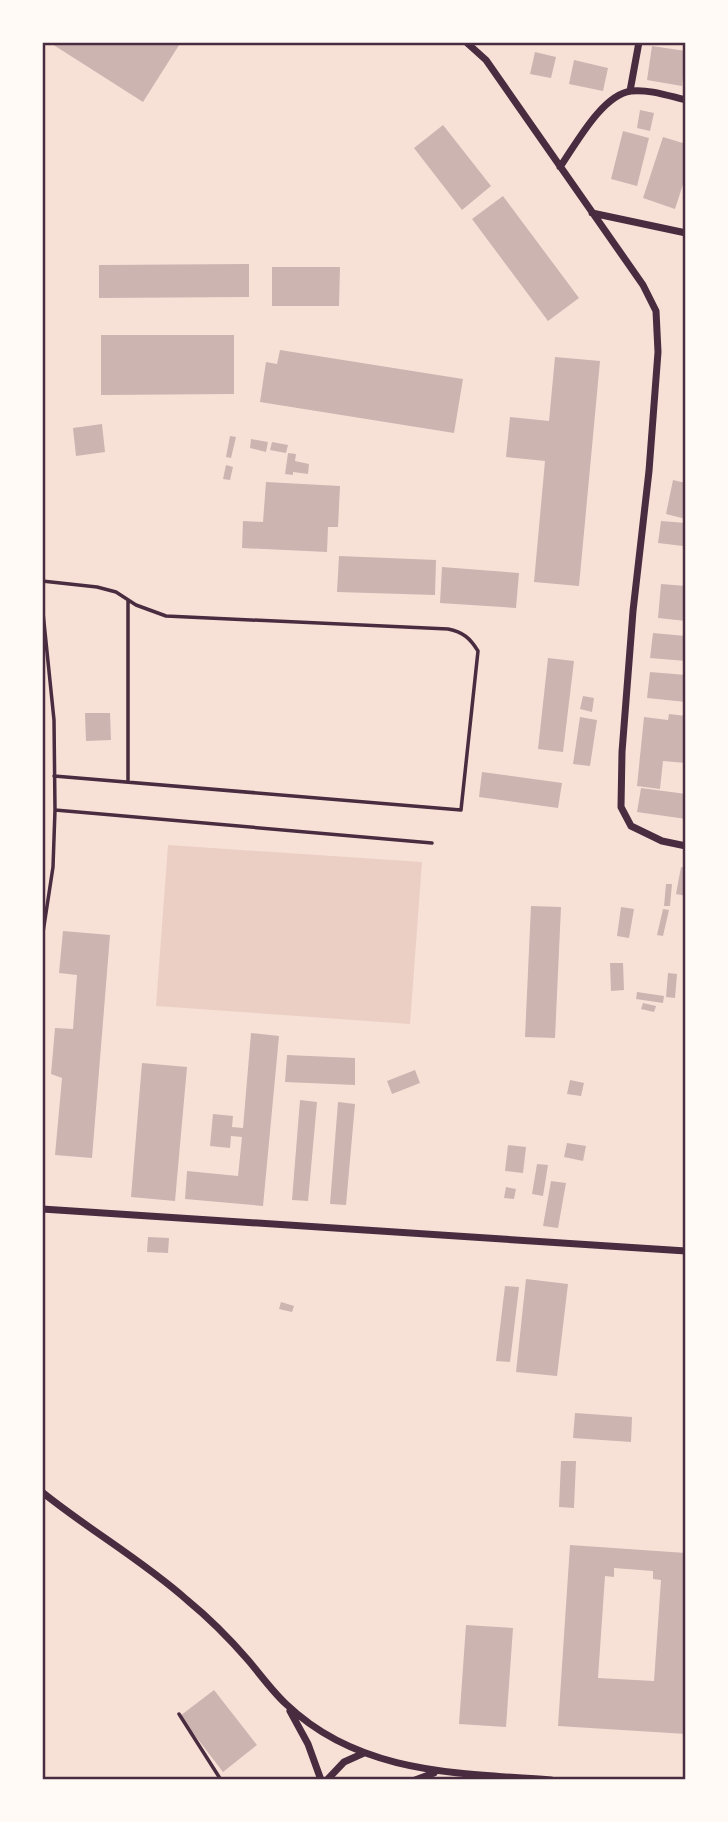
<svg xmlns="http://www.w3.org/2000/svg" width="728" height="1822" font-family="'Alegreya Sans',sans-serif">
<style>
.green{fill:#ebcfc5}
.building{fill:#ccb4b1;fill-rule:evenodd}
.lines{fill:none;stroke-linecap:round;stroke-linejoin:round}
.service{stroke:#4a2c40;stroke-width:3.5}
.minor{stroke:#4a2c40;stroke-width:7}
.neatline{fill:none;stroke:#4a2c40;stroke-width:2.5}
</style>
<rect width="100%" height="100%" fill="#f7e1d7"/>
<path class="green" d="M168,845l254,17 -12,162 -254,-18z"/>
<path class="building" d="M54,42h127l-38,60 -91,-58z
M652,46l34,5 -4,35 -35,-6z
M535,52l21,5 -5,21 -21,-4z
M574,60l34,8 -5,23 -34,-7z
M640,110l14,3 -4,18 -13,-3z
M443,125l48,61 -29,24 -48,-62z
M623,131l26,7 -12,48 -26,-7z
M663,137l23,7v31l-11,34 -32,-11z
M503,196l76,102 -31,23 -76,-102z
M249,264v33l-150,1v-33z
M272,267h68l-1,39h-67z
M101,335h133v59l-133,1z
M280,350l183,29 -9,54 -194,-31 6,-40 11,2z
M555,357l45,4 -21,225 -45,-4 11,-121 -39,-4 4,-40 39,4z
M102,424l3,28 -29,4 -3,-28z
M230,436l6,1 -5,21 -5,-1z
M251,439l17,3 -2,10 -16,-4z
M272,442l16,3 -2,8 -16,-3z
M288,453l8,1 -1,7 14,3 -1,10 -15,-2v3l-8,-1z
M226,465l7,2 -3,13 -7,-1z
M673,480l13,3v36l-20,-5z
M266,482l74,4 -2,41h-10l-1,25 -85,-4 1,-27 20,1z
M661,521l25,2 -3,23 -25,-3z
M339,556l97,4 -1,35 -98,-3z
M442,567l77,6 -3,35 -76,-5z
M661,584l25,2v35l-28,-3z
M653,633l33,3v25l-36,-3z
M548,658l26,3 -11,91 -25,-3z
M650,672l36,3v27l-39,-4z
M583,696l11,2 -2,14 -12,-3z
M85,713h25l1,27 -25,1z
M669,714l17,2v47l-23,-2 -3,28 -23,-3 7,-69 24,3z
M580,717l17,3 -7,46 -17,-2z
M482,772l80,11 -4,25 -79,-11z
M641,788l45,6v25l-49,-7z
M681,867l5,1v28l-10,-2z
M666,884h6l-2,22h-6z
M531,906l30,1 -6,131 -30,-1z
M621,907l13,2 -5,29 -12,-2z
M663,909l6,1 -6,26 -6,-1z
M63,931l47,4 -18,223 -37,-3 7,-77 -11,-4 4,-46 18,1 4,-54 -18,-2z
M610,963h13l1,27 -13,1z
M668,973l9,1 -2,24 -9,-1z
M637,992l27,4 -1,7 -27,-4z
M643,1003l13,3 -2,6 -13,-3z
M251,1033l28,3 -16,170 -78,-7 2,-28 51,5 4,-39 -11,-1 -1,12 -20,-2 3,-32 20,2 -1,11 11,1z
M287,1055l68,3v27l-70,-3z
M142,1063l45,4 -12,134 -44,-4z
M415,1070l5,13 -28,11 -5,-13z
M570,1080l14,3 -3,13 -14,-2z
M300,1100l17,2 -9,99 -16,-1z
M338,1102l17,2 -9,101 -16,-1z
M567,1143l19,3 -3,15 -19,-4z
M508,1145l18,2 -3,26 -18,-2z
M537,1164l11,1 -5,31 -11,-2z
M551,1181l15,2 -8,45 -15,-2z
M506,1187l10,2 -2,10 -10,-1z
M148,1237l21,1 -1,15 -21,-1z
M526,1279l42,5 -11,92 -41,-4z
M505,1286l14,1 -9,75 -14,-1z
M281,1302l13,4 -2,6 -13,-3z
M575,1413l57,4 -1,25 -58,-4z
M561,1461h15l-2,47 -15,-1z
M570,1545l116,8v181l-128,-8zM614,1568l39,3v8l8,1 -7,101 -56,-3 7,-102 9,1z
M466,1625l47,3 -7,99 -47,-3z
M214,1690l43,55 -34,27 -43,-56z"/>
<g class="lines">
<path class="service" d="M42,581l55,6 19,5 20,13 30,11 282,13c15,3 22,9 30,22l-17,159 -407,-34
M42,603l12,117 1,90 -2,57 -11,72
M128,782v-182
M55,810l377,33
M179,1714l42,66"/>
<path class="minor" d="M466,42l20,18 157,225 13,26 2,41 -9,119 -16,140 -11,141 -1,55 10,19 31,15 24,5
M630,91l9,-49
M560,167c16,-23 42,-72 71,-76 18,-2 38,5 55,9
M592,213l94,20
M42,1209l644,42
M42,1492c47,38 100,68 145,108 22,18 42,38 61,60 12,14 24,31 38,44 73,70 170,69 265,76
M290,1711l18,33 13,36
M327,1780l17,-18 20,-9
M415,1780l19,-7"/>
</g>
<rect width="728" height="1822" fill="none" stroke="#fffaf5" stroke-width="88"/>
<rect x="44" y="44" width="640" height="1734" class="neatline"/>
</svg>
